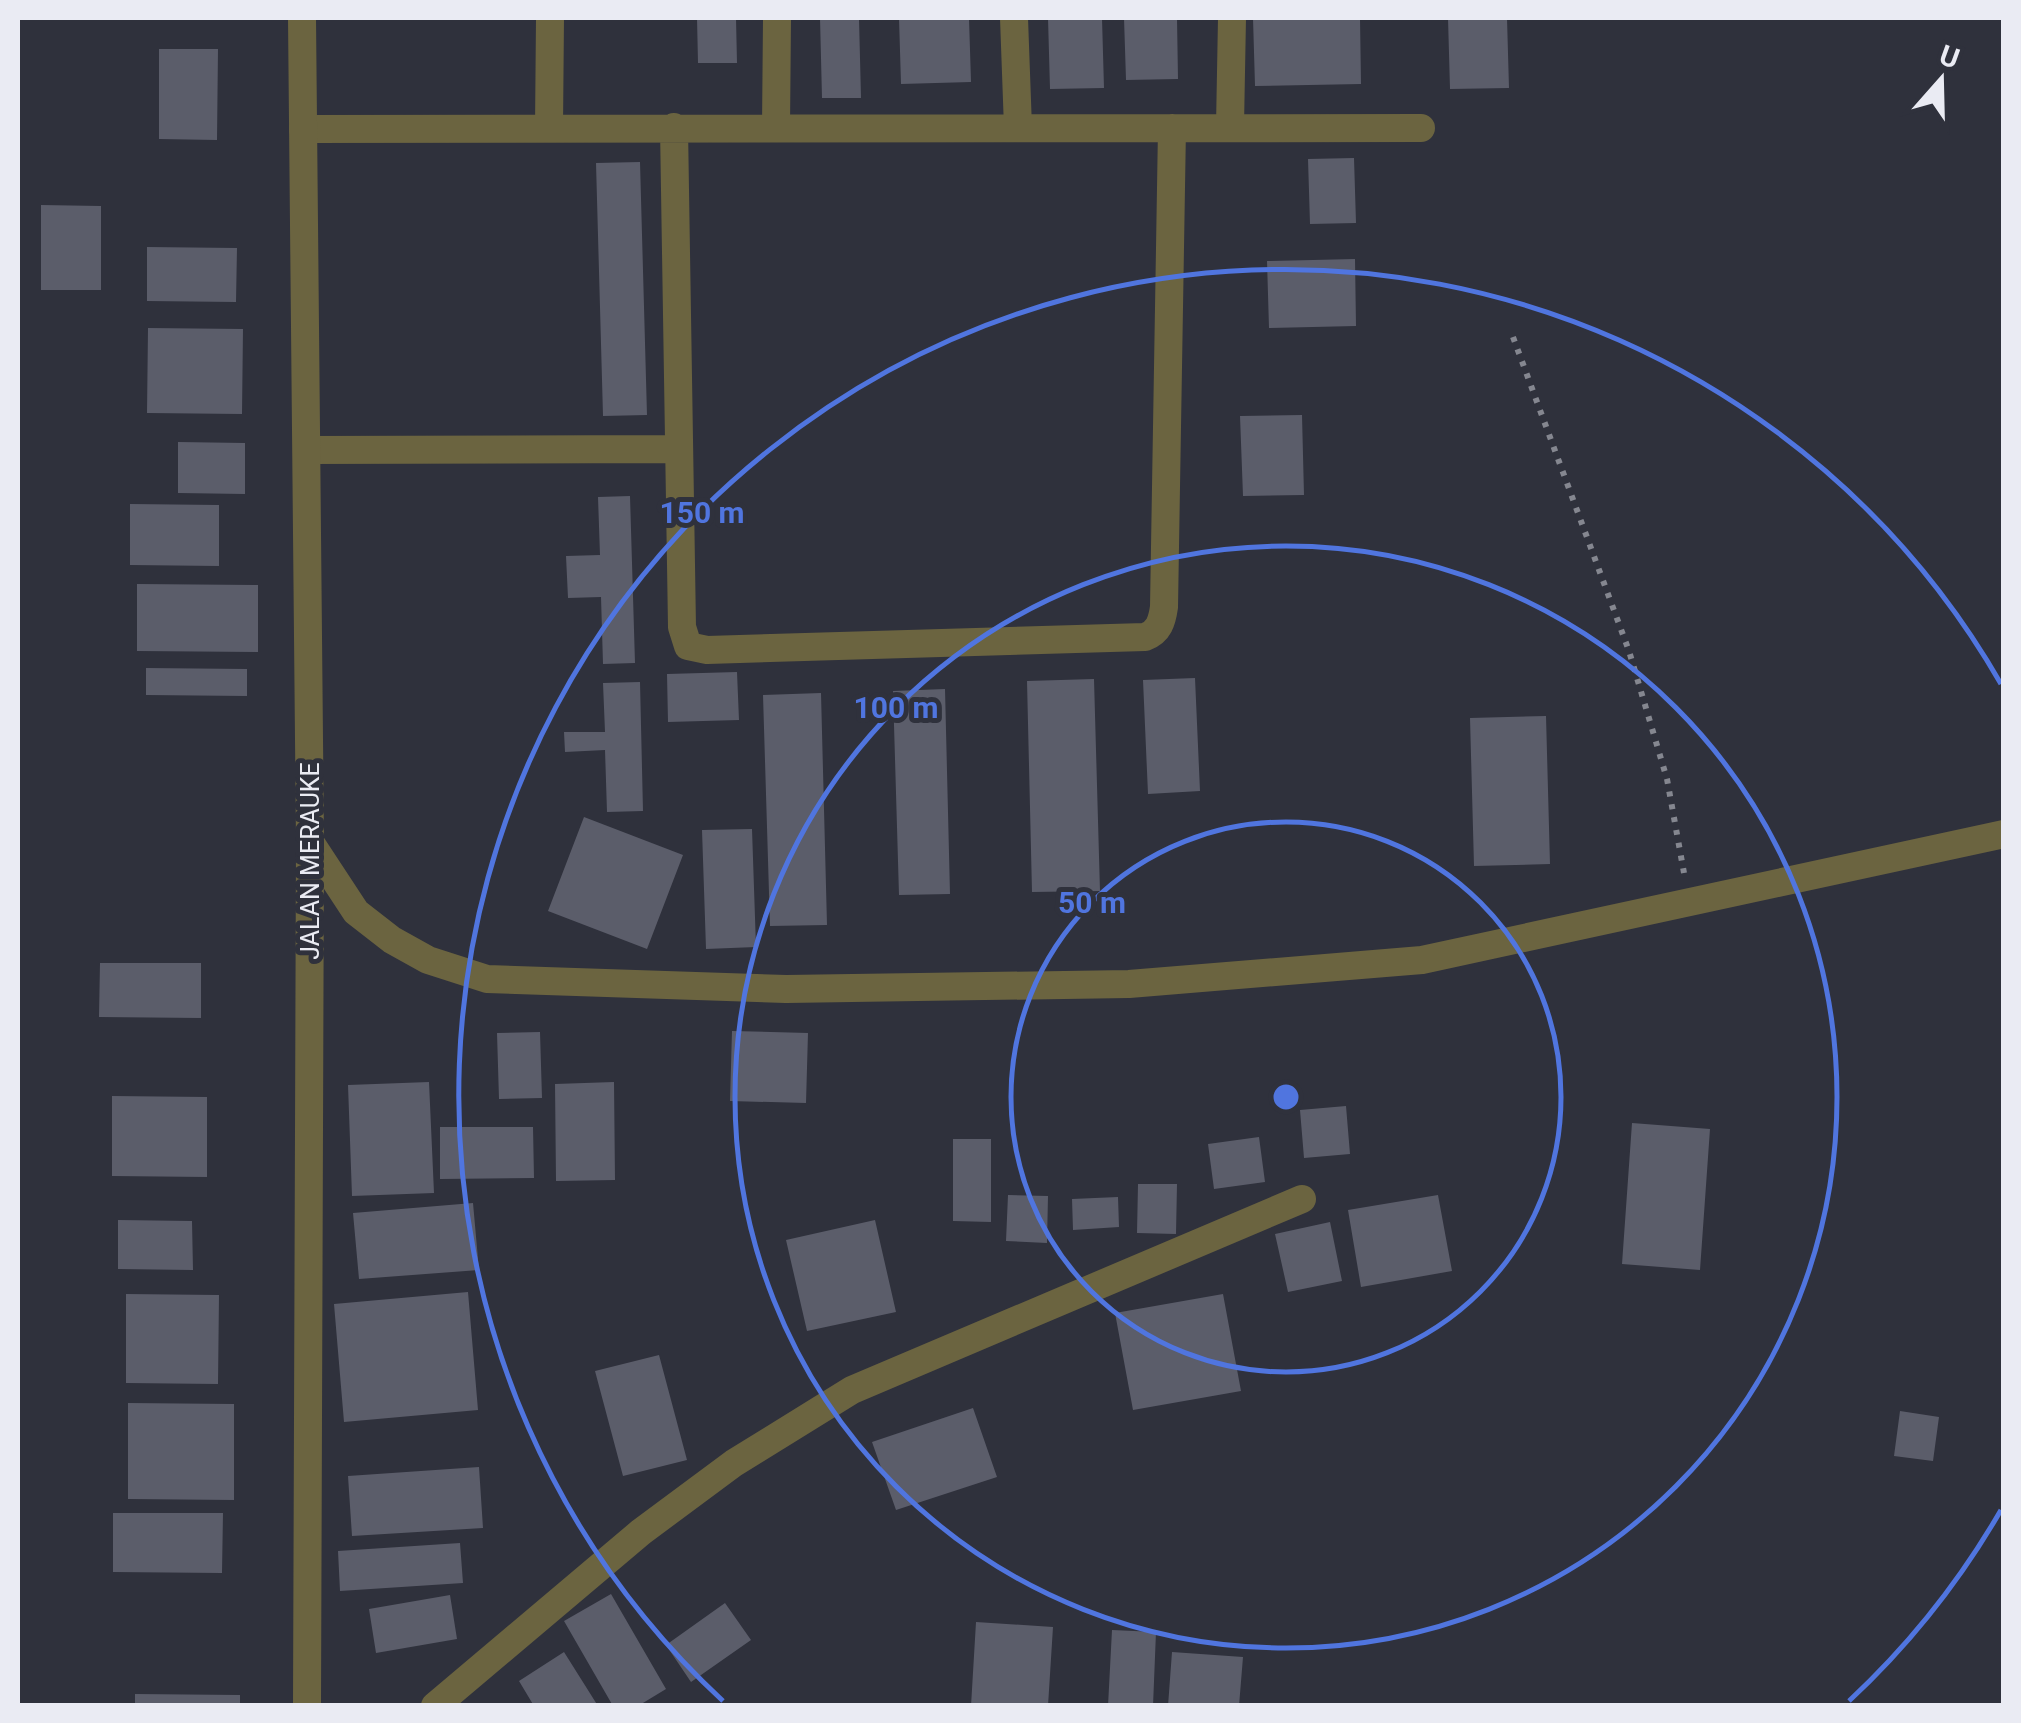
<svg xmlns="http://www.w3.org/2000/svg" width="2021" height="1723" font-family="Roboto,sans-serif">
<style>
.building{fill:#5b5d6a}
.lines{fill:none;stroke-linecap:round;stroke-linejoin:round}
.path{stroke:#858790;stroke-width:6;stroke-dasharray:5 8;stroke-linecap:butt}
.minor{stroke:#6b6440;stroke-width:28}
.tertiary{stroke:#6b6440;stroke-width:28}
.ring{fill:none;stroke:#5075df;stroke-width:5}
.labels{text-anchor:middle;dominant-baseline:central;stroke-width:10;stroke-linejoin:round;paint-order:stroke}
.street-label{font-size:25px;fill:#eaebf3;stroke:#2f313c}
.centre{fill:#5075df;stroke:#2f313c;stroke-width:5}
.ring-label{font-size:30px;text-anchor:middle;font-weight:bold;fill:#5075df;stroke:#2f313c;stroke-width:10;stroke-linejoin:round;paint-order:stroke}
</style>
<rect width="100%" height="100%" fill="#2f313c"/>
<path class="building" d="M697,18h39l1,45h-39z
M820,18h39l2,80h-39z
M899,18h70l2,64 -70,2z
M1048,18h54l2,70 -54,1z
M1124,18h53l1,61 -52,1z
M1253,18h107l1,66 -106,2z
M1448,18h59l2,70 -59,1z
M159,49h59l-1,91 -58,-1z
M1354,158l2,65 -46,1 -2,-65z
M640,162l7,253 -44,1 -7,-253z
M41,205l60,1v84h-60z
M147,247l90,1 -1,54 -89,-1z
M1355,259l1,67 -87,2 -2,-67z
M148,328l95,1 -1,85 -95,-1z
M1302,415l2,80 -61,1 -3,-80z
M178,442l67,1v51l-67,-1z
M630,496l5,167 -32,1 -2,-67 -33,1 -2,-42 34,-1 -2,-58z
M130,504l89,1v61l-89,-1z
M137,584l121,1v67l-121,-1z
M146,668l101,1v27l-101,-1z
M737,672l2,48 -71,2 -1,-48z
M1195,678l5,113 -52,3 -5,-114z
M1094,679l6,212 -68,1 -5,-211z
M640,682l3,129 -36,1 -2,-62 -40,2 -1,-20h41l-2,-49z
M945,689l5,205 -51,1 -6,-204z
M821,693l6,232 -57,1 -7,-231z
M1546,716l4,148 -76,2 -4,-148z
M584,817l99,38 -36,94 -99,-38z
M752,829l4,118 -50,2 -4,-119z
M100,963h101v55l-102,-1z
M732,1031l76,2 -2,70 -76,-2z
M540,1032l2,66 -43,1 -2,-66z
M429,1082l5,111 -82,3 -4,-111z
M614,1082l1,98 -59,1 -1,-97z
M112,1096l95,1v80l-95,-1z
M1346,1106l4,48 -46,4 -4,-48z
M1632,1123l78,6 -10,141 -78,-6z
M440,1127h93l1,51 -94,1z
M1259,1137l6,45 -51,7 -6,-45z
M953,1139h38v83l-38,-1z
M1138,1184h39l-1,50 -39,-1z
M1008,1195l40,1 -1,47 -41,-2z
M1438,1195l14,76 -91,16 -13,-77z
M1118,1197l1,30 -46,3 -1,-31z
M473,1203l6,67 -120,9 -6,-66z
M118,1220l74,1 1,49 -75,-1z
M875,1220l21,92 -89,19 -21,-91z
M1330,1222l12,59 -54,11 -13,-58z
M468,1292l10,118 -134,12 -10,-118z
M126,1294l93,1 -1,89 -92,-1z
M1223,1294l18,97 -108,19 -18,-97z
M659,1355l28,105 -64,16 -28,-105z
M128,1403l106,1v96l-106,-1z
M973,1408l24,69 -101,33 -24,-68z
M1900,1411l39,6 -6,44 -39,-5z
M479,1467l4,61 -131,8 -4,-60z
M113,1513h110l-1,60 -109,-1z
M460,1543l3,40 -123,8 -2,-40z
M611,1594l55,95 -28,17h-25l-49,-85z
M450,1595l7,44 -81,14 -7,-44z
M725,1603l26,37 -60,42 -25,-37z
M976,1622l77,5 -5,79h-77z
M1112,1630l44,2 -3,74h-45z
M564,1652l34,54h-64l-15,-25z
M1172,1652l71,5 -4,49h-71z
M135,1694l105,1v11h-105z"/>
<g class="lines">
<path class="path" d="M1513,337l116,314 38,128 17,94"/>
<path class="minor" d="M1014,18l4,110
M1230,126l2,-108
M549,127l1,-109
M674,127l8,500 6,19 19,4 438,-13c14,-5 17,-16 19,-30l8,-479
M776,127l1,-109
M303,129l1118,-1
M308,450l370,-1
M310,842l46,70 36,28 36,20 59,19 299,10 343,-5 293,-24 582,-126
M435,1706l206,-174 93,-69 118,-73 450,-191"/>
<path class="tertiary" d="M302,18l8,824 -3,864"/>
</g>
<g class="ring">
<circle cx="1286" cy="1097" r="275"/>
<circle cx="1286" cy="1097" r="551"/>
<path d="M2001 1510A826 826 0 0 1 1849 1701M723 1701A826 826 0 1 1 2001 684"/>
</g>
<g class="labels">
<g class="street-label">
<text transform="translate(310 861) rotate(-90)">JALAN MERAUKE</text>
</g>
</g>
<circle cx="1286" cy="1097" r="15" class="centre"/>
<g class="ring-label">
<text x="702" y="523">150 m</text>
<text x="896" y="718">100 m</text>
<text x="1092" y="913">50 m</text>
</g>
<rect width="2021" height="1723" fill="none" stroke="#eaebf3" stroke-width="40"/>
<g transform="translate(1941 80) rotate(20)" stroke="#2f313c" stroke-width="8" paint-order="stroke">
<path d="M0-8L18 38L0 25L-18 38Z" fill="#eaebf3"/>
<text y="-15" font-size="28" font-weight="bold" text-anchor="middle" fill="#eaebf3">U</text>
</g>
</svg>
